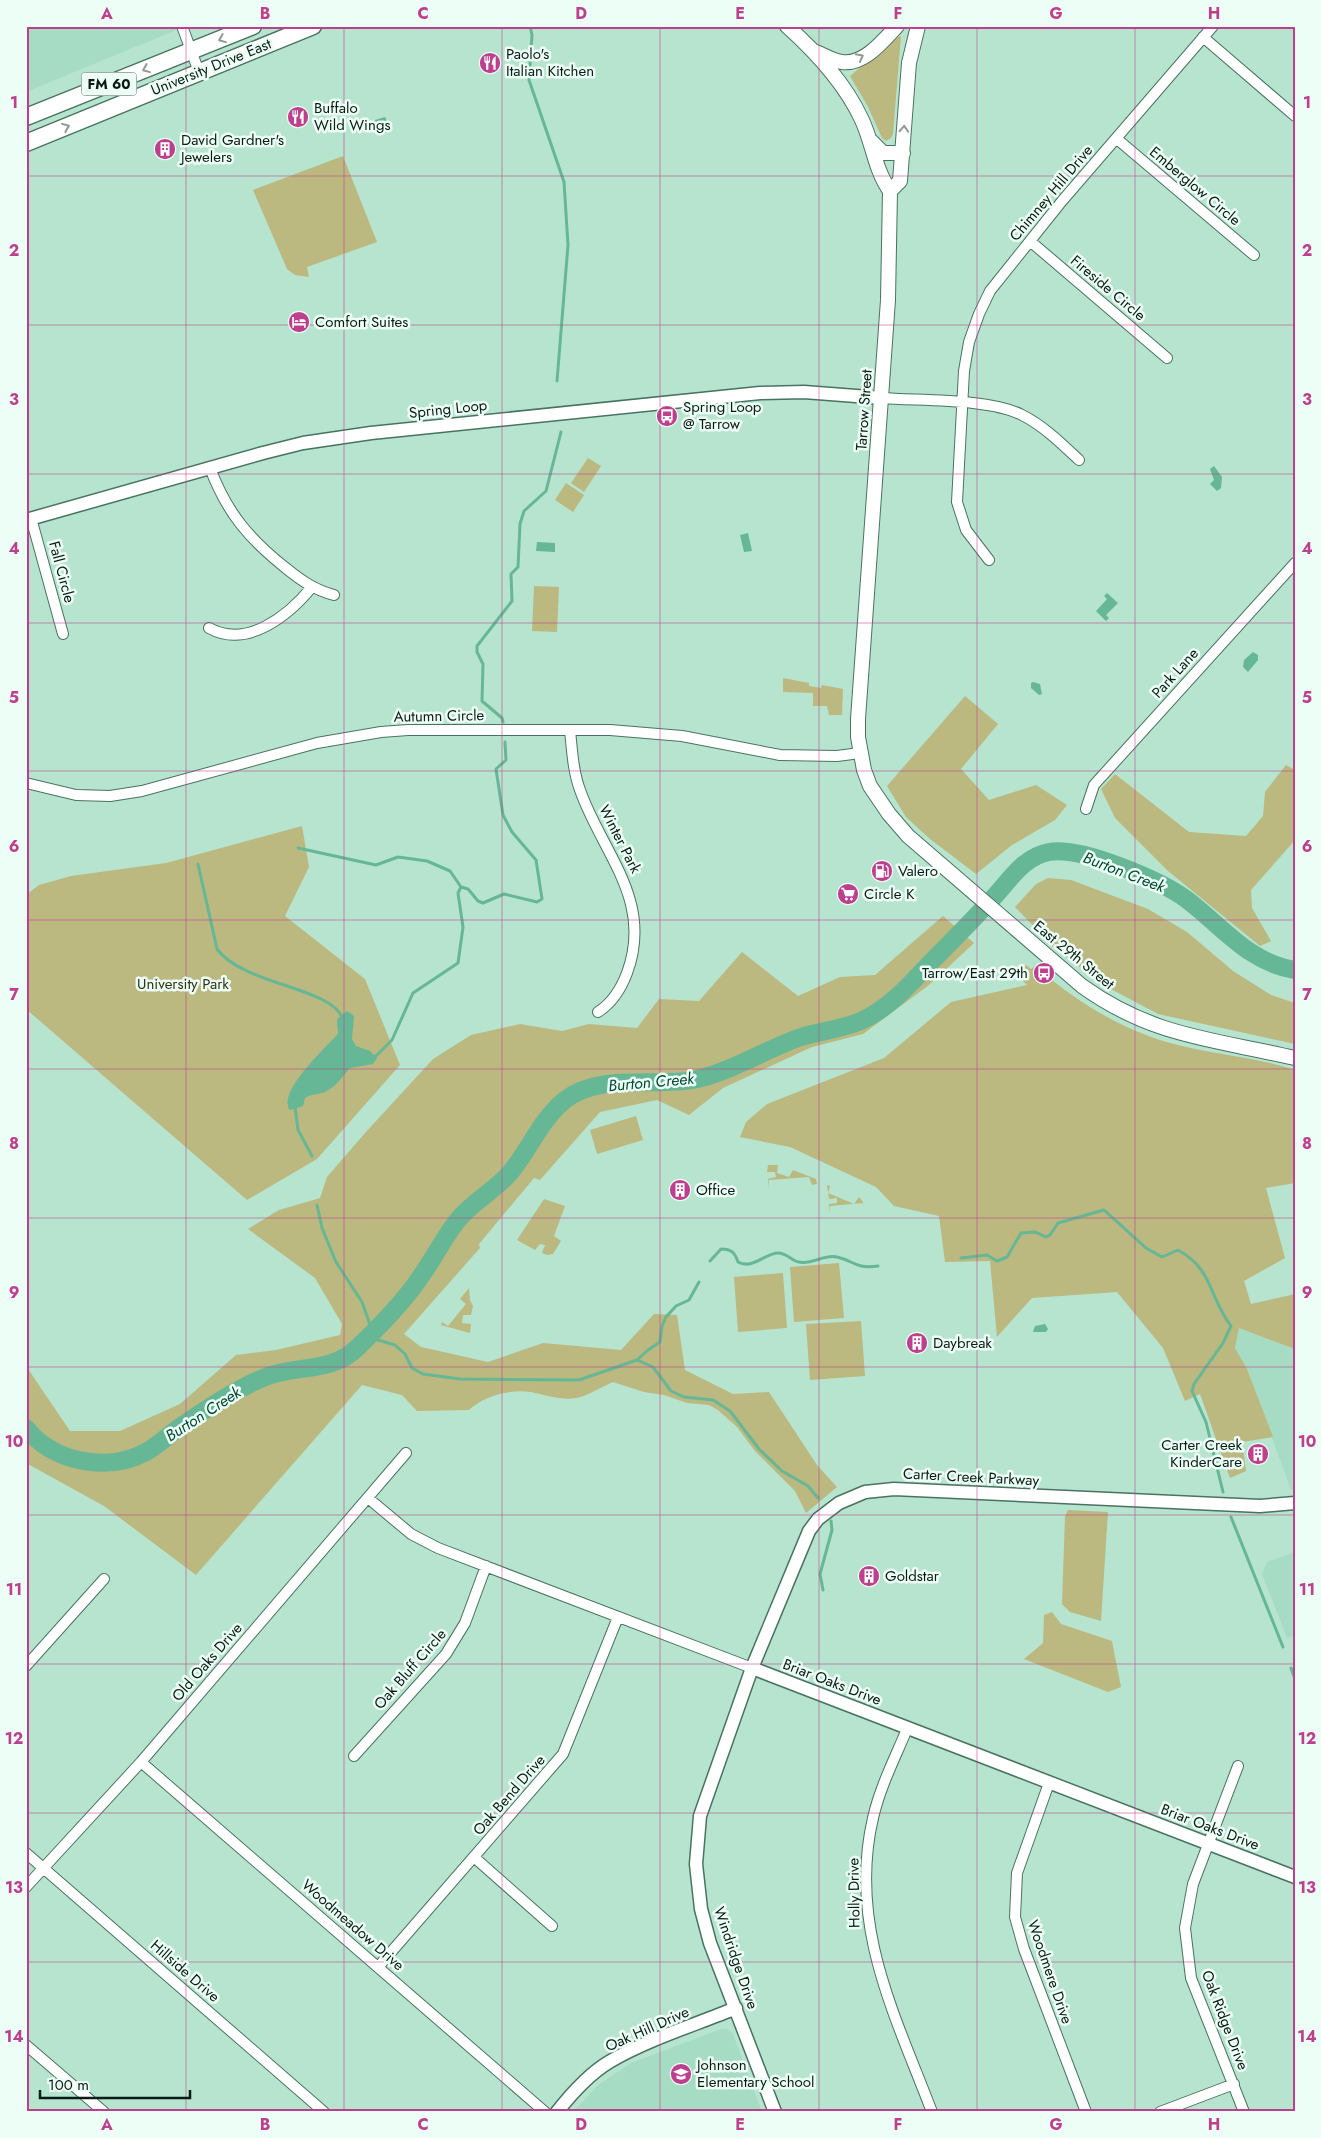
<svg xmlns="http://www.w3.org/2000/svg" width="1321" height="2138" font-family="Jost,sans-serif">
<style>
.built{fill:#a6dcc3}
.green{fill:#bbb880}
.water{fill:#65b796}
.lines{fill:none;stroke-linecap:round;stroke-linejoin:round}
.stream{stroke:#65b796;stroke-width:3}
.river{stroke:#65b796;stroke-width:18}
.minor-casing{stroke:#497361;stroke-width:12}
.tertiary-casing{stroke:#497361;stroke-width:15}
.secondary-casing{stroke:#497361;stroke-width:16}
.primary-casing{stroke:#497361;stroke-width:19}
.minor{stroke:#fff;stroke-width:10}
.tertiary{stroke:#fff;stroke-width:12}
.secondary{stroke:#fff;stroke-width:14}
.primary{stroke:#fff;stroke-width:16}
.oneway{stroke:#919996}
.grid{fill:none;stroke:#bd408f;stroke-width:1;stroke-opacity:0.55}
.labels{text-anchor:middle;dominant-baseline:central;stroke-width:5;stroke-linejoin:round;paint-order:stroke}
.shield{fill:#ecfef5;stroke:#4e6058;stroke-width:1}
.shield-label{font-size:14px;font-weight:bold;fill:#0a1c15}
.poi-label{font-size:15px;fill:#0a1c15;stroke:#ecfef5;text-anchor:start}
.street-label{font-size:15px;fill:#0a1c15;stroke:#ecfef5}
.park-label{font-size:15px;fill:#363413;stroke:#ecfef5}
.water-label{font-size:16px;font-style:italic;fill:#004832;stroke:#ecfef5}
.neatline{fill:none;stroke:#bd408f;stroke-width:2}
.grid-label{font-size:16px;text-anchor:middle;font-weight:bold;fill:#bd408f}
</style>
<rect width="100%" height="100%" fill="#b7e4cf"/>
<path class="built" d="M26,26h160l-160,66z
M1239,1328l56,21v140l-4,1 -44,-121 -12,-21z
M1292,1553l3,2v80l-8,3 -25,-64 5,-12z
M721,2029h7l5,5 29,78h-189l25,-27 33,-22z"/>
<path class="green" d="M901,36l-8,98 -2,4 -5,3 -4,-3 -14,-31 -18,-31 47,-39z
M343,156l34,86 -70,25 2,10 -14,-2 -8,-6 -34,-79z
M588,458l13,8 -17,26 -13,-9z
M566,483l18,12 -11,17 -18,-12z
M534,586l25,1 -2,45 -25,-1z
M783,678l26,5v3l12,2 1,-3 21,4 -1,26h-13l-2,-9h-14v-13l-30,-1z
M965,696l33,28 -37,45 28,31 47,-15 31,20 -12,15 -43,25 -36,29 -46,-35 -24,-22 -19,-31z
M1286,765l9,5v70l-44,50 1,18 19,33 -11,5 -92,-75 -53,-53 -14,-29 14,-15 74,58 57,4 17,-20 2,-24z
M302,826l7,41 -24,49 80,63 35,86 -83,94 -70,41 -221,-191v-114l13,-10 32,-9 95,-13z
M1048,878l23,2 77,29 39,23 46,39 38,24 24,8v41l-137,-30 -51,-27 -51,-37 -41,-43 21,-23z
M943,916l31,27 -45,42 -66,49 -51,13 -89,41 -34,27 -32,-15 -57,12 -60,68 -6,-2 -55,66 1,4 -76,86 17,13 67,15 55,-19 78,7 33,-36 23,1 8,55 48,24 36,-2 48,73 20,22 -31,26 -11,-22 -40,-40 -18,-24 -19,-17 -9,-5 -22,-2 -23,-8 -20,-3 -31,-10c-12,5 -24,13 -36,16 -14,3 -32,-3 -46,-6 -21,-3 -47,4 -62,18l-52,1 -15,-16 -40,-10 -166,190 -92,-69 -78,-43v-97l44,65h50l60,-27 56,-49 40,-5 64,-15 2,-11 -27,-46 -67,-49 31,-19 41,-12 7,-21 38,-44 68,-74 38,-24 49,-11 42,7 27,-7 48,4 22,-29 40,2 43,-49 56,44 42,-19 35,-2z
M1026,965l5,4 4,-3c41,36 93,68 147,80 37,9 77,12 113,24v113l-29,5 19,70 -41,23 7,23 44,-10v55l-56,-21 -4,20 12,21 26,68 -31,5 4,29 -16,7 -30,-84 -15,7 -22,-53 -46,-56 -85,6 -35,39 -7,-76 -45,1 -6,-46 -45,-10 -18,-19 -86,-40 -50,-10 6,-15 21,-18 117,-46 67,-56 76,-17 -11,-12z
M636,1116l7,24 -46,14 -7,-24z
M768,1165h10l-1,8 12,4 4,-7 23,9 1,5 -5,1 -3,-8 -40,3v9l-1,-10 8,-2 -1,-5h-8z
M827,1185l3,1 -2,7 26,11 5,-7 4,5 1,9 -1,-8 -33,3v8l-1,-10 8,-1v-5l-8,1z
M544,1199l21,7 -11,30 7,5 -8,13 -6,1 -5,-2 3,-8 -5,-1 -5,6 -18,-10z
M839,1263l5,55 -50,4 -4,-55z
M783,1273l4,55 -49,4 -4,-55z
M469,1288l1,12 3,6 -2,9h-8l-1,8 9,1 -1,9 -29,-8 1,-3 6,4 18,-22 -6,-5z
M861,1321l4,55 -55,4 -4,-56z
M1068,1510l40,2 -7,109 -31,-9 -8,-8 3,-88z
M1052,1612l9,12 51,17 9,46 -13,5 -84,-33 19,-16 1,-28z"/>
<path class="water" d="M385,117l6,13 -11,5 -5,-15z
M1214,466l8,11 -1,11 -4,3 -7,-7 4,-4 -4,-11z
M748,533l4,18 -8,1 -4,-17z
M537,542l18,1v9l-19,-1z
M1107,593l11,10 -12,12 3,3 -3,3 -10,-10 11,-12 -3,-3z
M1253,652l5,3v5l-10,12 -5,-5 1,-7z
M1033,682l7,2 2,10 -3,1 -8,-7v-5z
M347,1011l7,5 -2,23 4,7 14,5 7,7 -4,6 -23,4c-7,8 -14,19 -25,24 -7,3 -13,1 -20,6l-2,8 -13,4c-14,-17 36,-63 48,-76l-1,-15z
M1045,1324l3,5 -2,3h-13l2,-6z"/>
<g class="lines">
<path class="stream" d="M530,26l2,9 -3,45 35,102 4,63 -11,136
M503,722l-1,-4 -20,-17 1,-37 -6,-12v-6l35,-45 -1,-27 7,-7 2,-43 4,-13 22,-20 15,-59
M298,848l78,17 22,-8 29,4 23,10 11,16 7,2 10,12 5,2 21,-9 33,8 5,-3 -6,-39 -24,-28 -9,-17 -7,-46 10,-9 -1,-18
M198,864l19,85c26,36 115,38 126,70
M374,1058l18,-18 21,-47 45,-30 5,-36 -5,-34 3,-6
M295,1107l3,23 14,26
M317,1205l5,23 14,34 26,40 11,31
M961,1258l26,-3 10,6 10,-4 14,-24 14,-1 11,5 4,-2 8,-12 46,-13 42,38 16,9 16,-7c36,20 30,46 53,76l-8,17 -29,41 -2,7 14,31 17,70
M710,1261l11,-12c11,0 14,4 17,13 15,8 27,-9 40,-9 9,0 14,8 21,9 13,3 25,-8 38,-5 18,4 17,12 41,9
M368,1337l27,8 10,9 7,14 11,6 37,5 119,1 58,-20 16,7 18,24 13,6 29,3 17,11 29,38 23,22 26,15 10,12
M637,1360l11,-10 12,-8 2,-16 4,-9 10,-11 13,-6 10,-18
M1231,1517l52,130
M823,1590l-3,-16 12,-44 -1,-9
M1291,1668l4,11"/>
<path class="river" d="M26,1428c27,34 81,45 120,24 11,-6 21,-15 31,-23 28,-19 55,-38 86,-51 32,-14 67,-4 94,-30 22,-21 45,-44 62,-69 14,-19 24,-40 38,-58 15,-19 36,-29 52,-47 20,-23 31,-54 56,-74 34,-27 88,-13 128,-20 36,-7 73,-31 108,-43 20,-6 41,-8 60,-16 29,-13 49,-37 71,-60 20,-20 40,-40 59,-61 18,-18 31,-43 58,-48 32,-6 111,28 137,47 36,27 63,64 109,71"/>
<g class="minor-casing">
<path id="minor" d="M182,26l17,46
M1203,37l92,79
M1117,139l137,116
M1030,241l137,117
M882,398c38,3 107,0 140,17 22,11 40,29 57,45
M210,468c17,45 39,71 77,101 15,12 28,21 47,26
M31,518l32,116
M989,560l-23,-30 -9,-28 7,-131 5,-29 10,-28 11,-23 72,-90 151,-175
M209,628c38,21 79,-12 103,-41
M570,730c2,20 3,41 10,60 22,63 74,110 47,183 -6,16 -15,30 -29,39
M26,783l50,12 34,1 32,-5 175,-48 64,-11 27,-2h202l72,6 98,19 57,1 23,-3
M1086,809l8,-24 201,-222
M368,1498l43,36 27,14 314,120
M26,1666l78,-87
M907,1729c-12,29 -27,58 -34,89 -25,107 22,197 59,294
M354,1756l92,-102 19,-31 21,-57
M141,1762l404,350
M1238,1766l-45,118 -8,44 6,50 53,134
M1049,1783l-32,90 -2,44 9,32 62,163
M26,1853l298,259
M475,1858l77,68
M26,1887l115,-125 265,-309
M379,1966l184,-212 55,-137
M26,2045l78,67
M1160,2112l74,-28"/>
</g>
<g class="tertiary-casing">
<path id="tertiary" d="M26,520l237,-67 40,-10 68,-10 389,-40 44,-1 78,6
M752,1668l543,209
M557,2112c15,-19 32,-38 52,-50 39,-23 86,-37 127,-54
M775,2112l-65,-169 -9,-34 -5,-45 4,-48 52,-148 57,-137 9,-12 21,-16 26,-11 29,-3 366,17 35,-3"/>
</g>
<g class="secondary-casing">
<path id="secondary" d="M787,26c30,27 58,57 75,94 11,24 13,50 28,71
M918,26l-9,37 -9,118 -10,10 -2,109 -30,419v18l6,33 6,16 19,28 19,22 174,150c71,51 131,53 213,72
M816,52c8,3 17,9 26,10 22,3 41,-21 55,-36
M871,141l12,12h20"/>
</g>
<g class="primary-casing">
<path id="primary" d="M26,117l227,-91
M26,143l287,-117"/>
</g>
<use href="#minor" class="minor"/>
<use href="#tertiary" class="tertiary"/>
<use href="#secondary" class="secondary"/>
<use href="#primary" class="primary"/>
</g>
<defs><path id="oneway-chevron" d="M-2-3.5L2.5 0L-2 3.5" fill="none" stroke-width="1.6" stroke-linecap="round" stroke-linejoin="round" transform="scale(1.25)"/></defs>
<g class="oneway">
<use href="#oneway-chevron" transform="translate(222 39) rotate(158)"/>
<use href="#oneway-chevron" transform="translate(860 57) rotate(-28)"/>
<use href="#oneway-chevron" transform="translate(146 69) rotate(158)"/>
<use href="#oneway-chevron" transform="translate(66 127) rotate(-22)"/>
<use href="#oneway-chevron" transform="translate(904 129) rotate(-87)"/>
</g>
<path class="grid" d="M186,26v2086M344,26v2086M502,26v2086M660,26v2086M819,26v2086M977,26v2086M1135,26v2086M26,176h1269M26,325h1269M26,474h1269M26,623h1269M26,771h1269M26,920h1269M26,1069h1269M26,1218h1269M26,1367h1269M26,1515h1269M26,1664h1269M26,1813h1269M26,1962h1269"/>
<defs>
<g id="restaurant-disc" transform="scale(1.125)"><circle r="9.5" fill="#bd408f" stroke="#ecfef5"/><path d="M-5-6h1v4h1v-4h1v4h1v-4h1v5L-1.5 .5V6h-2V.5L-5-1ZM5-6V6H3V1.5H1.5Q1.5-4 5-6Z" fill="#fff"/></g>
<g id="building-disc" transform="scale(1.125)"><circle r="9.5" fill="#bd408f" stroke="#ecfef5"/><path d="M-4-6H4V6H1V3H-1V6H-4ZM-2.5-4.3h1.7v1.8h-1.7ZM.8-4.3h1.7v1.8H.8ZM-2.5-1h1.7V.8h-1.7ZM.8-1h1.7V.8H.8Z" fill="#fff"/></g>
<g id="hotel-disc" transform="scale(1.125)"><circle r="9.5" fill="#bd408f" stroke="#ecfef5"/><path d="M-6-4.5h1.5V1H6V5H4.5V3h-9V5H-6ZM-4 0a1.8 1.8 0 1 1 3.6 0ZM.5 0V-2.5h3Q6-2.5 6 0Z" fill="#fff"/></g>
<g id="bus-disc" transform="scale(1.125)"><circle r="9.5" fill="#bd408f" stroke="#ecfef5"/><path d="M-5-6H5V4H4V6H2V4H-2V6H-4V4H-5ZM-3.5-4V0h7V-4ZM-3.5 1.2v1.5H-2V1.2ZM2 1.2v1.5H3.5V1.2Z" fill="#fff"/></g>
<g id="fuel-disc" transform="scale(1.125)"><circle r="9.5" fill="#bd408f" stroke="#ecfef5"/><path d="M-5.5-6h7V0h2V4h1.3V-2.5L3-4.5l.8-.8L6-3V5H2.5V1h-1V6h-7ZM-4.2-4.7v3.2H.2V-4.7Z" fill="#fff"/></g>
<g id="supermarket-disc" transform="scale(1.125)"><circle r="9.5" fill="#bd408f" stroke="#ecfef5"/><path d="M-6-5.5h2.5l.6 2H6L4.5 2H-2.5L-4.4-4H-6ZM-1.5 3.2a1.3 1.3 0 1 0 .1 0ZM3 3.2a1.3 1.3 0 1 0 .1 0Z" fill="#fff"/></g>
<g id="school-disc" transform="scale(1.125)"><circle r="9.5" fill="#bd408f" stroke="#ecfef5"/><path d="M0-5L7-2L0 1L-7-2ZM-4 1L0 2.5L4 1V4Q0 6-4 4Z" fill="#fff"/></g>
</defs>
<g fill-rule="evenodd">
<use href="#restaurant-disc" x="490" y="63"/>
<use href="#restaurant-disc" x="298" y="117"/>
<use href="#building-disc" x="165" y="149"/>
<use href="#hotel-disc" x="299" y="322"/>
<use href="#bus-disc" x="667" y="416"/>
<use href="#fuel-disc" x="882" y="871"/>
<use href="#supermarket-disc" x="848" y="894"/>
<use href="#bus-disc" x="1044" y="973"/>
<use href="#building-disc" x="680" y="1190"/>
<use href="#building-disc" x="917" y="1343"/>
<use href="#building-disc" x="1258" y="1454"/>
<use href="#building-disc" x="869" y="1576"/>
<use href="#school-disc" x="681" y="2074"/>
</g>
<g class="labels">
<rect class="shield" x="81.5" y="72.5" width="55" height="23" rx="4"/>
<g class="shield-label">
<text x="109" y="84">FM 60</text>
</g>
<g class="poi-label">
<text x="506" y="54">Paolo's<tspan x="506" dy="17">Italian Kitchen</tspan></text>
<text x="314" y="108">Buffalo<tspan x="314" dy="17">Wild Wings</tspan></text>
<text x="181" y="140">David Gardner's<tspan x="181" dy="17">Jewelers</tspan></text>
<text x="315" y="322">Comfort Suites</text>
<text x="683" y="407">Spring Loop<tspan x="683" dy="17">@ Tarrow</tspan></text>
<text x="898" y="871">Valero</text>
<text x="864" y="894">Circle K</text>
<text x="1028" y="973" text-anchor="end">Tarrow/East 29th</text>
<text x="696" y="1190">Office</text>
<text x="933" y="1343">Daybreak</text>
<text x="1242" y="1445" text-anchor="end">Carter Creek<tspan x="1242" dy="17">KinderCare</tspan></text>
<text x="885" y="1576">Goldstar</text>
<text x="697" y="2065">Johnson<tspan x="697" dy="17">Elementary School</tspan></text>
</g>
<g class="street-label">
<text transform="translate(211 67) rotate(-22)">University Drive East</text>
<text transform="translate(1195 186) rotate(40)">Emberglow Circle</text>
<text transform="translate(1051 193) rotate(-50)">Chimney Hill Drive</text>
<text transform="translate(1108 288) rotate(40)">Fireside Circle</text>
<text transform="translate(448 409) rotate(-6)">Spring Loop</text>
<text transform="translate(864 410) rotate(-86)">Tarrow Street</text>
<text transform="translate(62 572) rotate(75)">Fall Circle</text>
<text transform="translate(1175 673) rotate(-48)">Park Lane</text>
<text transform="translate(439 716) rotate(-1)">Autumn Circle</text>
<text transform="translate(620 839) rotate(63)">Winter Park</text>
<text transform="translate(1074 955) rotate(39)">East 29th Street</text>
<text transform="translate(971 1477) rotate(3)">Carter Creek Parkway</text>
<text transform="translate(207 1662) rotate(-49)">Old Oaks Drive</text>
<text transform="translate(410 1669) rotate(-49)">Oak Bluff Circle</text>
<text transform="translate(832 1682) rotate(21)">Briar Oaks Drive</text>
<text transform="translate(509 1795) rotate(-49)">Oak Bend Drive</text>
<text transform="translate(1210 1827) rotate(21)">Briar Oaks Drive</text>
<text transform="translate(854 1893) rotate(-91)">Holly Drive</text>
<text transform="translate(353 1925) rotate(41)">Woodmeadow Drive</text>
<text transform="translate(736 1958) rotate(71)">Windridge Drive</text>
<text transform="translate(185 1971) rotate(41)">Hillside Drive</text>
<text transform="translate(1050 1972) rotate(71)">Woodmere Drive</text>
<text transform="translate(1225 2020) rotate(69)">Oak Ridge Drive</text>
<text transform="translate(647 2029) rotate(-24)">Oak Hill Drive</text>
</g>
<g class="park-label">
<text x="183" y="984">University Park</text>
</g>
<g class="water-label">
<text transform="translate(1124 872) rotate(21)">Burton Creek</text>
<text transform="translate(651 1082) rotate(-5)">Burton Creek</text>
<text transform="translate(203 1414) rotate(-33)">Burton Creek</text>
</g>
</g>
<rect width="1321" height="2138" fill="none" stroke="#ecfef5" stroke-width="55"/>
<path d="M40 2090v8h150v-8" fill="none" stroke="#0a1c15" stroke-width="2.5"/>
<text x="48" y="2090" font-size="15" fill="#0a1c15" stroke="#ecfef5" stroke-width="4" paint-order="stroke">100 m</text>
<rect x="28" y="28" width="1266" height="2082" class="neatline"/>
<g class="grid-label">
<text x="107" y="19">A</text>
<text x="265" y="19">B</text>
<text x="423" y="19">C</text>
<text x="581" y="19">D</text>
<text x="740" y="19">E</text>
<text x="898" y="19">F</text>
<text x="1056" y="19">G</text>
<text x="1214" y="19">H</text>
<text x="14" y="108">1</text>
<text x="1307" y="108">1</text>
<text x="14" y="256">2</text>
<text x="1307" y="256">2</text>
<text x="14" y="405">3</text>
<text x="1307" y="405">3</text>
<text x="14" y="554">4</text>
<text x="1307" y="554">4</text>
<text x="14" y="703">5</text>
<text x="1307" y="703">5</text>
<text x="14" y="852">6</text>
<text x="1307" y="852">6</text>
<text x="14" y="1000">7</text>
<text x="1307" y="1000">7</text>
<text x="14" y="1149">8</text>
<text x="1307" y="1149">8</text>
<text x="14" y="1298">9</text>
<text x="1307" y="1298">9</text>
<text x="14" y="1447">10</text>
<text x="1307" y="1447">10</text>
<text x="14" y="1595">11</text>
<text x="1307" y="1595">11</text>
<text x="14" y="1744">12</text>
<text x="1307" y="1744">12</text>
<text x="14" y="1893">13</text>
<text x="1307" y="1893">13</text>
<text x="14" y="2042">14</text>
<text x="1307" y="2042">14</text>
<text x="107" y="2130">A</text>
<text x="265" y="2130">B</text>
<text x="423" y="2130">C</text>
<text x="581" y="2130">D</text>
<text x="740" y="2130">E</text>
<text x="898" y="2130">F</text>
<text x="1056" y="2130">G</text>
<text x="1214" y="2130">H</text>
</g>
</svg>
